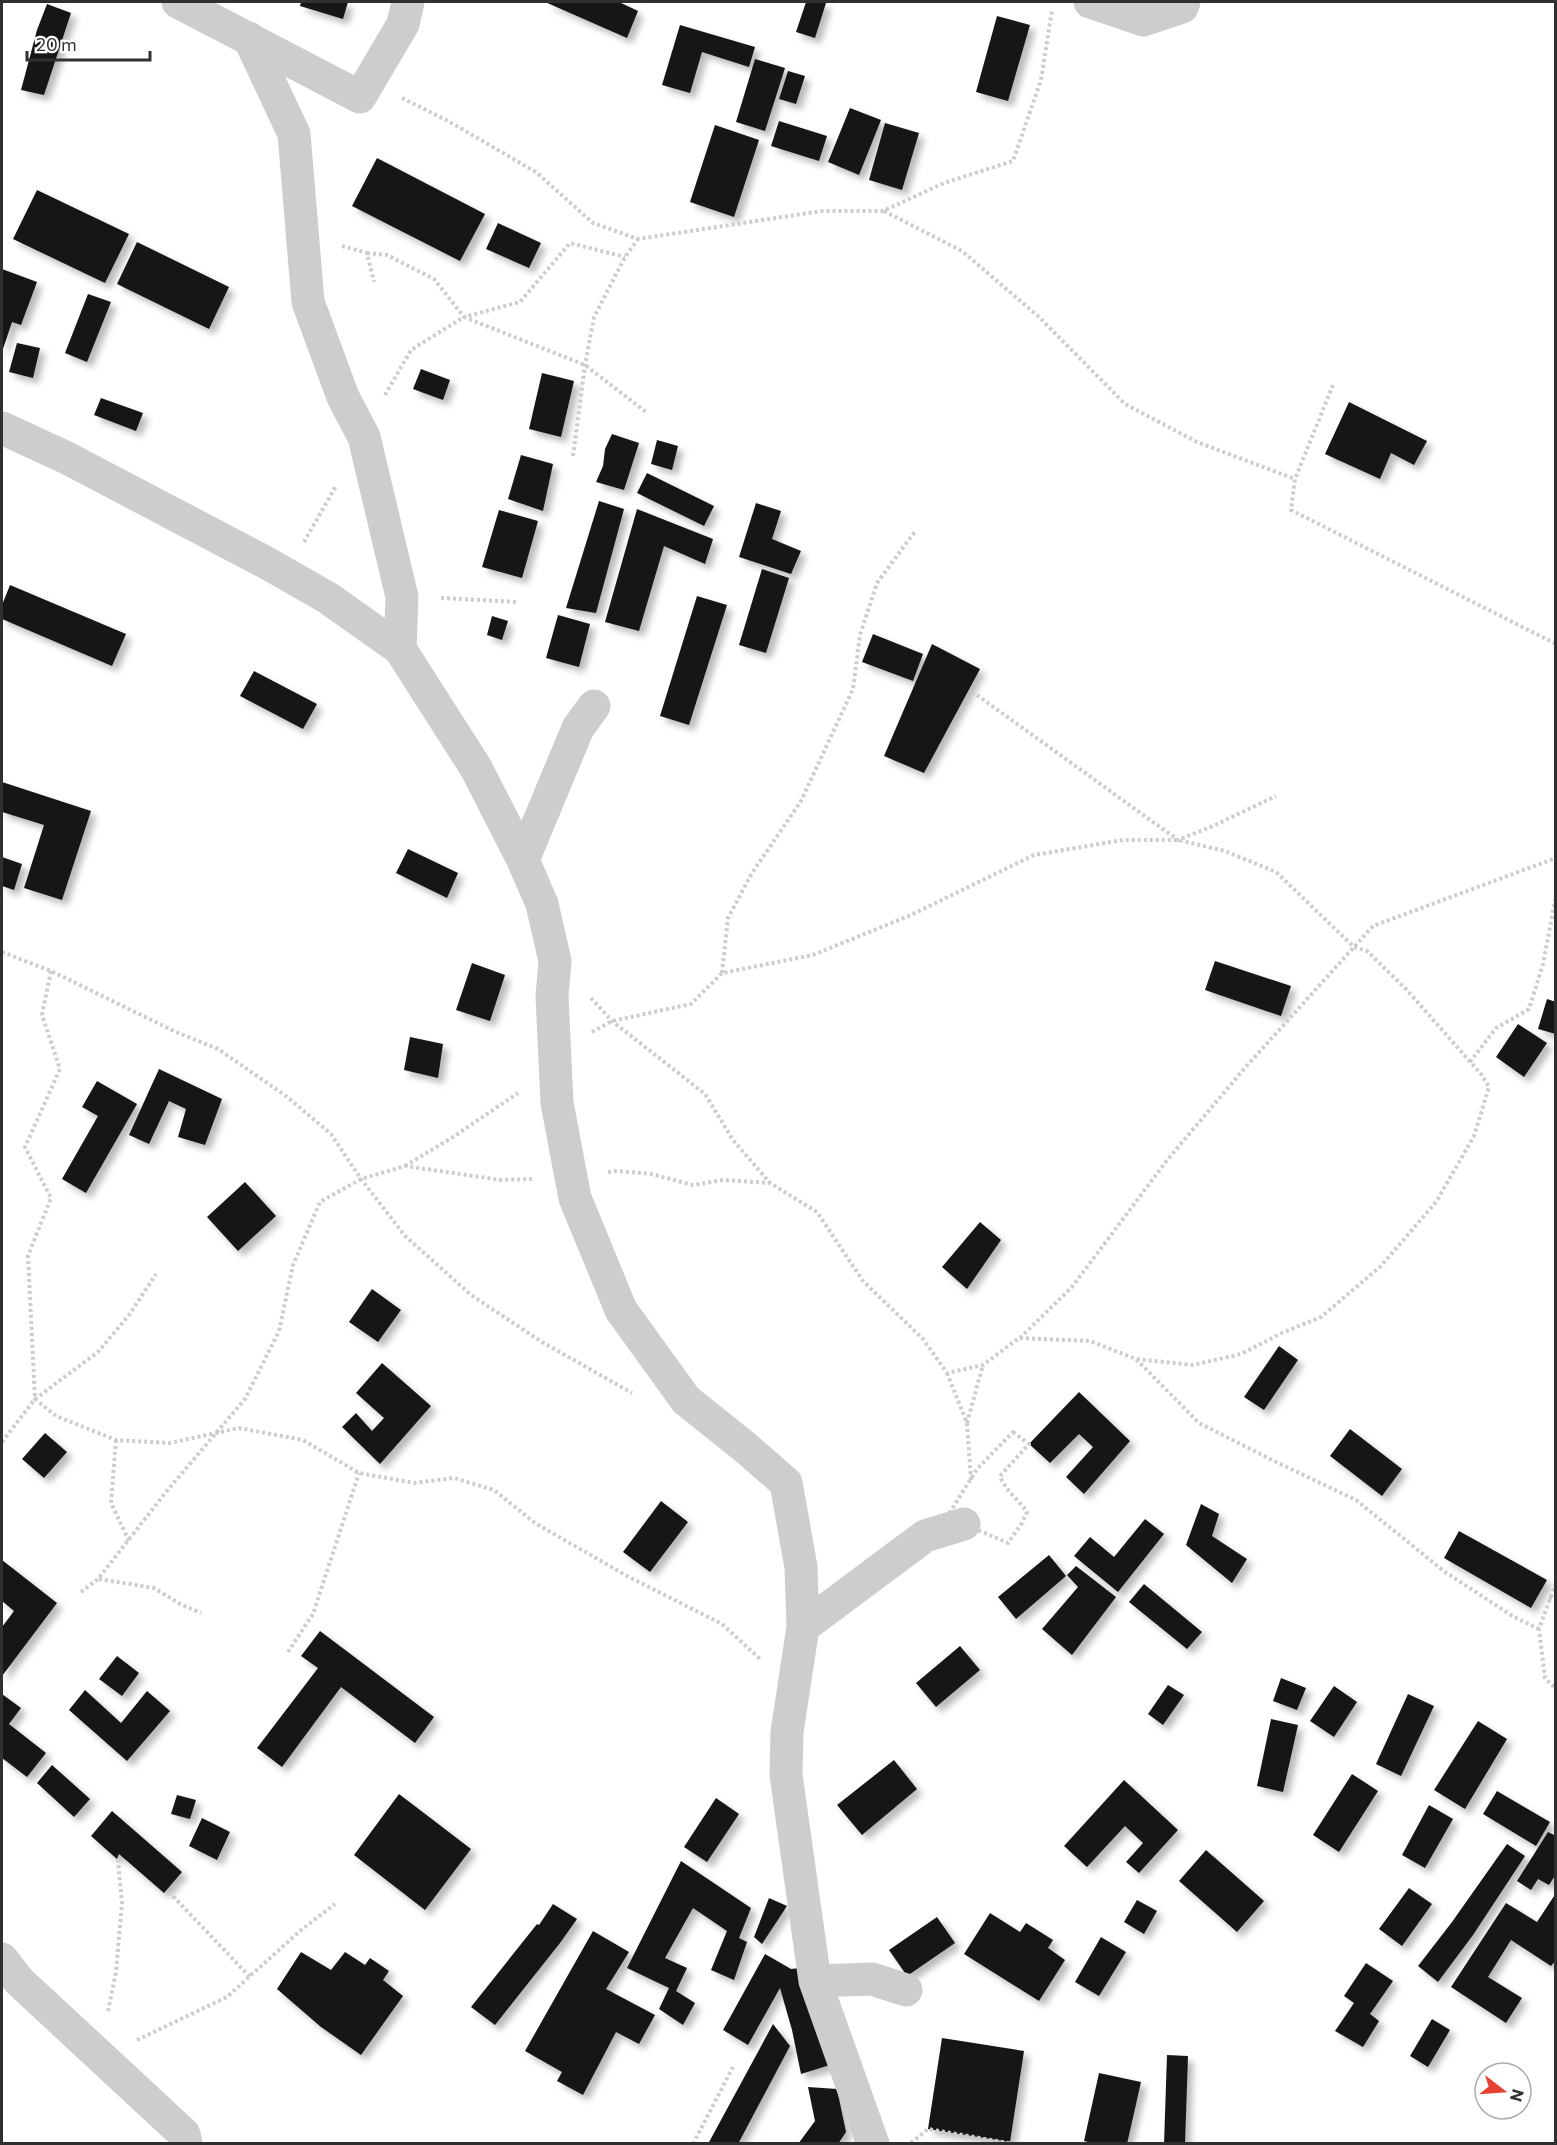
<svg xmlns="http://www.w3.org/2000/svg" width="1557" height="2145" font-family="Commissioner,sans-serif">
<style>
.building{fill:#171717;filter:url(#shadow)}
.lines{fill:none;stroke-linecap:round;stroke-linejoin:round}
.path{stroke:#cdcdcd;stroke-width:4;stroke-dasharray:3 3;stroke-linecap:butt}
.minor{stroke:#cdcdcd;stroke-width:33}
</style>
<defs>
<filter id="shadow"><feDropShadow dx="5.5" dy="5.5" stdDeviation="3" flood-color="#0004"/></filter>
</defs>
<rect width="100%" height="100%" fill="#fff"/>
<path class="building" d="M301,2h47l-5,17 -43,-13z
M545,2h74l19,9 -11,27z
M806,2l20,1 -11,35 -19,-6z
M47,4l24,9 -27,82 -23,-5 16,-60z
M997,16l33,9 -22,76 -32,-9z
M680,25l75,22 -6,20 -47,-15 -12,41 -28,-8z
M755,59l30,9 -20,63 -29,-9z
M788,71l17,5 -9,28 -17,-5z
M850,108l31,12 -22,55 -31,-13z
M779,121l48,15 -8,25 -48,-15z
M885,123l34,10 -17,57 -33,-10z
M715,125l44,15 -25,77 -44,-15z
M377,158l108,56 -25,47 -108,-55z
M37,190l92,44 -24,49 -92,-44z
M498,223l43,20 -12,25 -43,-19z
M137,242l92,45 -20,42 -92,-45z
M2,269l35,13 -16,43 -9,-3 -10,30z
M88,294l23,8 -24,60 -22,-9z
M17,343l23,5 -7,30 -24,-6z
M421,369l29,11 -7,20 -30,-11z
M542,373l32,8 -13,56 -32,-8z
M101,398l42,15 -7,18 -42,-16z
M1349,402l78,39 -13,24 -23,-12 -11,26 -55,-25z
M612,434l27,9 -15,47 -28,-8 7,-16 2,-17z
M657,440l21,6 -6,24 -21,-6z
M521,455l32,9 -10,47 -35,-12z
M647,473l67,33 -10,20 -67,-33z
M599,501l25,8 -28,104 -30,-5z
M756,503l25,8 -9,28 29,12 -10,23 -52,-17z
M637,509l76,30 -8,25 -41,-18 -25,85 -34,-9z
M499,510l39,11 -16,57 -40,-11z
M762,569l27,9 -23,75 -27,-8z
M10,585l116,49 -14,32 -110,-47v-14z
M697,596l30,9 -38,120 -29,-9z
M558,615l32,9 -11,43 -33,-9z
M492,616l16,5 -6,19 -15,-5z
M873,634l50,20 -10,27 -51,-19z
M932,644l48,25 -56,104 -40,-17z
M254,671l63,33 -14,25 -63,-33z
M2,782l89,29 -29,89 -38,-12 20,-63 -42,-13z
M408,849l50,24 -11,25 -51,-25z
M2,857l20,7 -8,26 -12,-4z
M1215,961l76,25 -10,30 -76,-26z
M472,963l33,12 -15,46 -34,-11z
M1547,999l9,3v32l-18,-5z
M1518,1024l29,19 -23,34 -28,-20z
M410,1037l33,7 -5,34 -34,-8z
M159,1069l63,30 -17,46 -27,-8 8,-28 -17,-8 -20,43 -20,-9z
M97,1081l40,23 -51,89 -24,-14 36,-63 -16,-9z
M245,1182l31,34 -38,35 -31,-34z
M980,1222l21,18 -34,49 -25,-22z
M372,1289l29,21 -23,32 -29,-20z
M1279,1346l19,14 -34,50 -20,-13z
M382,1363l49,43 -51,58 -38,-37 14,-14 16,18 12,-13 -28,-25z
M1079,1392l51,49 -46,53 -18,-17 27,-30 -14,-13 -29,29 -21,-19z
M1350,1429l52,40 -20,27 -52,-40z
M45,1433l22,19 -23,26 -22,-19z
M661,1501l27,21 -38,50 -27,-20z
M1201,1504l18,10 -7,22 35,23 -15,24 -46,-38z
M1145,1519l19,15 -46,58 -44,-36 16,-19 24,20z
M1459,1531l88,49 -16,28 -87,-50z
M1049,1555l17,21 -50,43 -18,-22z
M2,1560l55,43 -55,73v-49l12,-16 -12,-10z
M1076,1566l40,31 -44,58 -30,-26 36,-42 -11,-12z
M1144,1584l58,48 -15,17 -58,-47z
M320,1631l114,86 -19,26 -74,-56 -59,80 -25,-19 61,-80 -17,-12z
M960,1646l20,24 -44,37 -20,-24z
M117,1656l22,17 -17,23 -23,-17z
M1281,1678l25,10 -9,22 -24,-9z
M1168,1685l16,10 -21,30 -15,-11z
M1334,1686l23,16 -23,35 -24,-16z
M85,1690l36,33 26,-32 23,20 -43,50 -58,-51z
M2,1694l19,14 -12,16 37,29 -19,24 -25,-19z
M1408,1694l26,12 -33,70 -25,-12z
M1271,1719l27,6 -15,67 -26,-6z
M1478,1721l29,18 -42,70 -31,-19z
M894,1760l23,29 -55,46 -25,-30z
M52,1765l38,34 -16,18 -37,-34z
M1352,1774l26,17 -39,61 -26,-17z
M1124,1780l54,50 -39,43 -13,-11 17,-19 -18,-17 -38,41 -23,-21z
M1497,1791l53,31 -14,24 -53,-32z
M399,1794l72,55 -46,61 -71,-55z
M177,1795l19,5 -6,19 -19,-5z
M716,1798l23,16 -32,48 -23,-15z
M1429,1805l24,14 -28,49 -23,-13z
M112,1811l70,61 -18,21 -45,-39 -2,5 -26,-23z
M202,1818l28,14 -13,28 -28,-14z
M1548,1832l8,4v38l-7,11 -11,-6 -7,11 -14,-9z
M1507,1844l18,12 -52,79 -35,47 -20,-16 34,-44z
M1206,1850l58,51 -27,31 -58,-51z
M681,1861l70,47 -12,30 8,4 -13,38 -23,-10 16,-39 -34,-23 -28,50 22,10 -11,23 19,12 -12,22 -24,-16 10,-21 -42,-20z
M1409,1888l23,16 -30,42 -23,-17z
M1556,1893v67l-5,6 -40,-26 -23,37 34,21 -16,25 -55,-36 55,-84 31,19z
M769,1898l18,8 -25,38 -8,-7z
M1137,1900l20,11 -13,23 -20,-12z
M553,1904l24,15 -17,24 -65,82 -24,-18 66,-83 2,1z
M990,1913l30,19 6,-9 27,17 -5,8 17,12 -26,41 -75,-47z
M937,1917l18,26 -48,33 -18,-26z
M593,1931l36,21 -23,37 49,26 -16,29 -23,-12 -33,63 -26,-14 5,-9 -37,-21z
M1101,1937l25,15 -27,44 -24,-14z
M301,1952l30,18 14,-18 20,13 5,-7 19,13 -6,9 20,16 -42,59 -40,-28 -44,-38z
M765,1954l26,15 9,-1 30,97 -29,9 -9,-44 -12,-42 -32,57 -25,-15z
M1366,1963l27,18 -23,33 9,7 -16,26 -28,-16 19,-28 -10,-7z
M1432,2019l18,11 -22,37 -18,-11z
M773,2024l17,22 -52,98h-30z
M942,2038l82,13 -14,91 -82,-13z
M1167,2055l21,1 -3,88h-21z
M1099,2073l42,9 -14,62h-31l-12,-3z
M808,2087l29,2 9,43 -8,12h-40l17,-23z"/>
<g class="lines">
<path class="path" d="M402,98l46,23 88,51 57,51 45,16 184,-28h61l61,-28 69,-22 28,-81 11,-70
M884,211l78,40 77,66 86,87 72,38 98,37
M342,246l25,7 7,29
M367,253l20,2 47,24 30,38 56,-15 50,-59 55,14
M1333,385l-38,94 -4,31 265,134
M385,395l26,-45 53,-33 121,48 61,47
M573,456l12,-91 9,-48 31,-60 13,-18
M304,542l32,-56
M441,598l77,4
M977,695l201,145 35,-14 63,-30
M2,952l49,19 125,61 42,17 68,47 45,38 30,45 44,57 66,59 71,47 90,51
M51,971l-9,44 18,54 -35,78 26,51 -23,58 7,143 21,17 60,24 54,3 69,-15 64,12 56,33 55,10 40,-5 40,12 41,33 92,53 95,48 38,35
M722,973l6,-55 24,-45 49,-72 52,-112 7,-54 17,-52 39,-53
M591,998l21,23 93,73 28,46 37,43 47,29 46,69 60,58 24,34 36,-8 36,-27 71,3 46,18 63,64 75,38 82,39 89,72 69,45 25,12
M592,1032l20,-11 79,-17 31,-31 91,-18 98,-40 123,-60 89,-15h55l47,11 51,21 78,75 13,4 38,37 76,86 8,13 -15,49 -38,66 -55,64 -60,51 -39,16 -41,21 -48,11 -57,-6
M1470,1062l26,-34 33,-19 14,-45 13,-68
M405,1166l48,-29 65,-44
M608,1172l9,-1 34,3 42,11 30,-5 47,3
M1020,1338l52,-51 96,-128 76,-90 129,-143 183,-68
M947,1373l20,50 4,57
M967,1423l16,-58
M1013,1432l16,12 -29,32c5,14 18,23 27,36l-5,11 -14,20 -44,-19 -14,-12 27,-43z
M116,1440l-5,63 18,38
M2,1442l33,-43 63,-47 31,-37 27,-41
M99,1579l55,9 26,16 21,9
M1556,1583l-17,46 6,49 11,11
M81,1592l17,-13 68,-87 79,-93 34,-68 14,-66 27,-63 41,-23 44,-13 96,14 31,-1
M1549,1598l7,3
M288,1652l25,-38 46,-141
M169,1892l81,85
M108,2011l8,-39 6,-69 -4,-43
M137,2040l90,-43 74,-67 34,-26
M911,2143l17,-14 86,15
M693,2144l40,-77"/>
<path class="minor" d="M178,2l182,95 43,-73 5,-22
M1090,2l53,18 39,-13 2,-5
M249,38l45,96 14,168 35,95 21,40 38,160 -2,52
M2,428l65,30 198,104 63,36 72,51 76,119 47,92 19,44 13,57 -3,35 5,107 18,95 46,112 65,90 60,48 40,35 15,84 2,60 -16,105 -1,43 29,206 58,163
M523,860l55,-132 16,-22
M803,1627l122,-91 39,-12
M2,1959l17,22 165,153 2,10
M815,1981l57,-2 34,11"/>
</g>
<rect width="1557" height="2145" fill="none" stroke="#303030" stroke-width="6"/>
<g transform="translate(1503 2091) rotate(107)"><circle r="28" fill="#ffffff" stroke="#acacac" stroke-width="1.5"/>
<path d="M0-4.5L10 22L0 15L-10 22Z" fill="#e64233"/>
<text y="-9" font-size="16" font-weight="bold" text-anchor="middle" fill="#303030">N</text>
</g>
<path d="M27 51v9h123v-9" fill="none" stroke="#303030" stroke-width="3"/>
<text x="36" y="51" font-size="18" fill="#303030" stroke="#ffffff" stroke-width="4.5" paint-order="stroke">20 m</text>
</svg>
